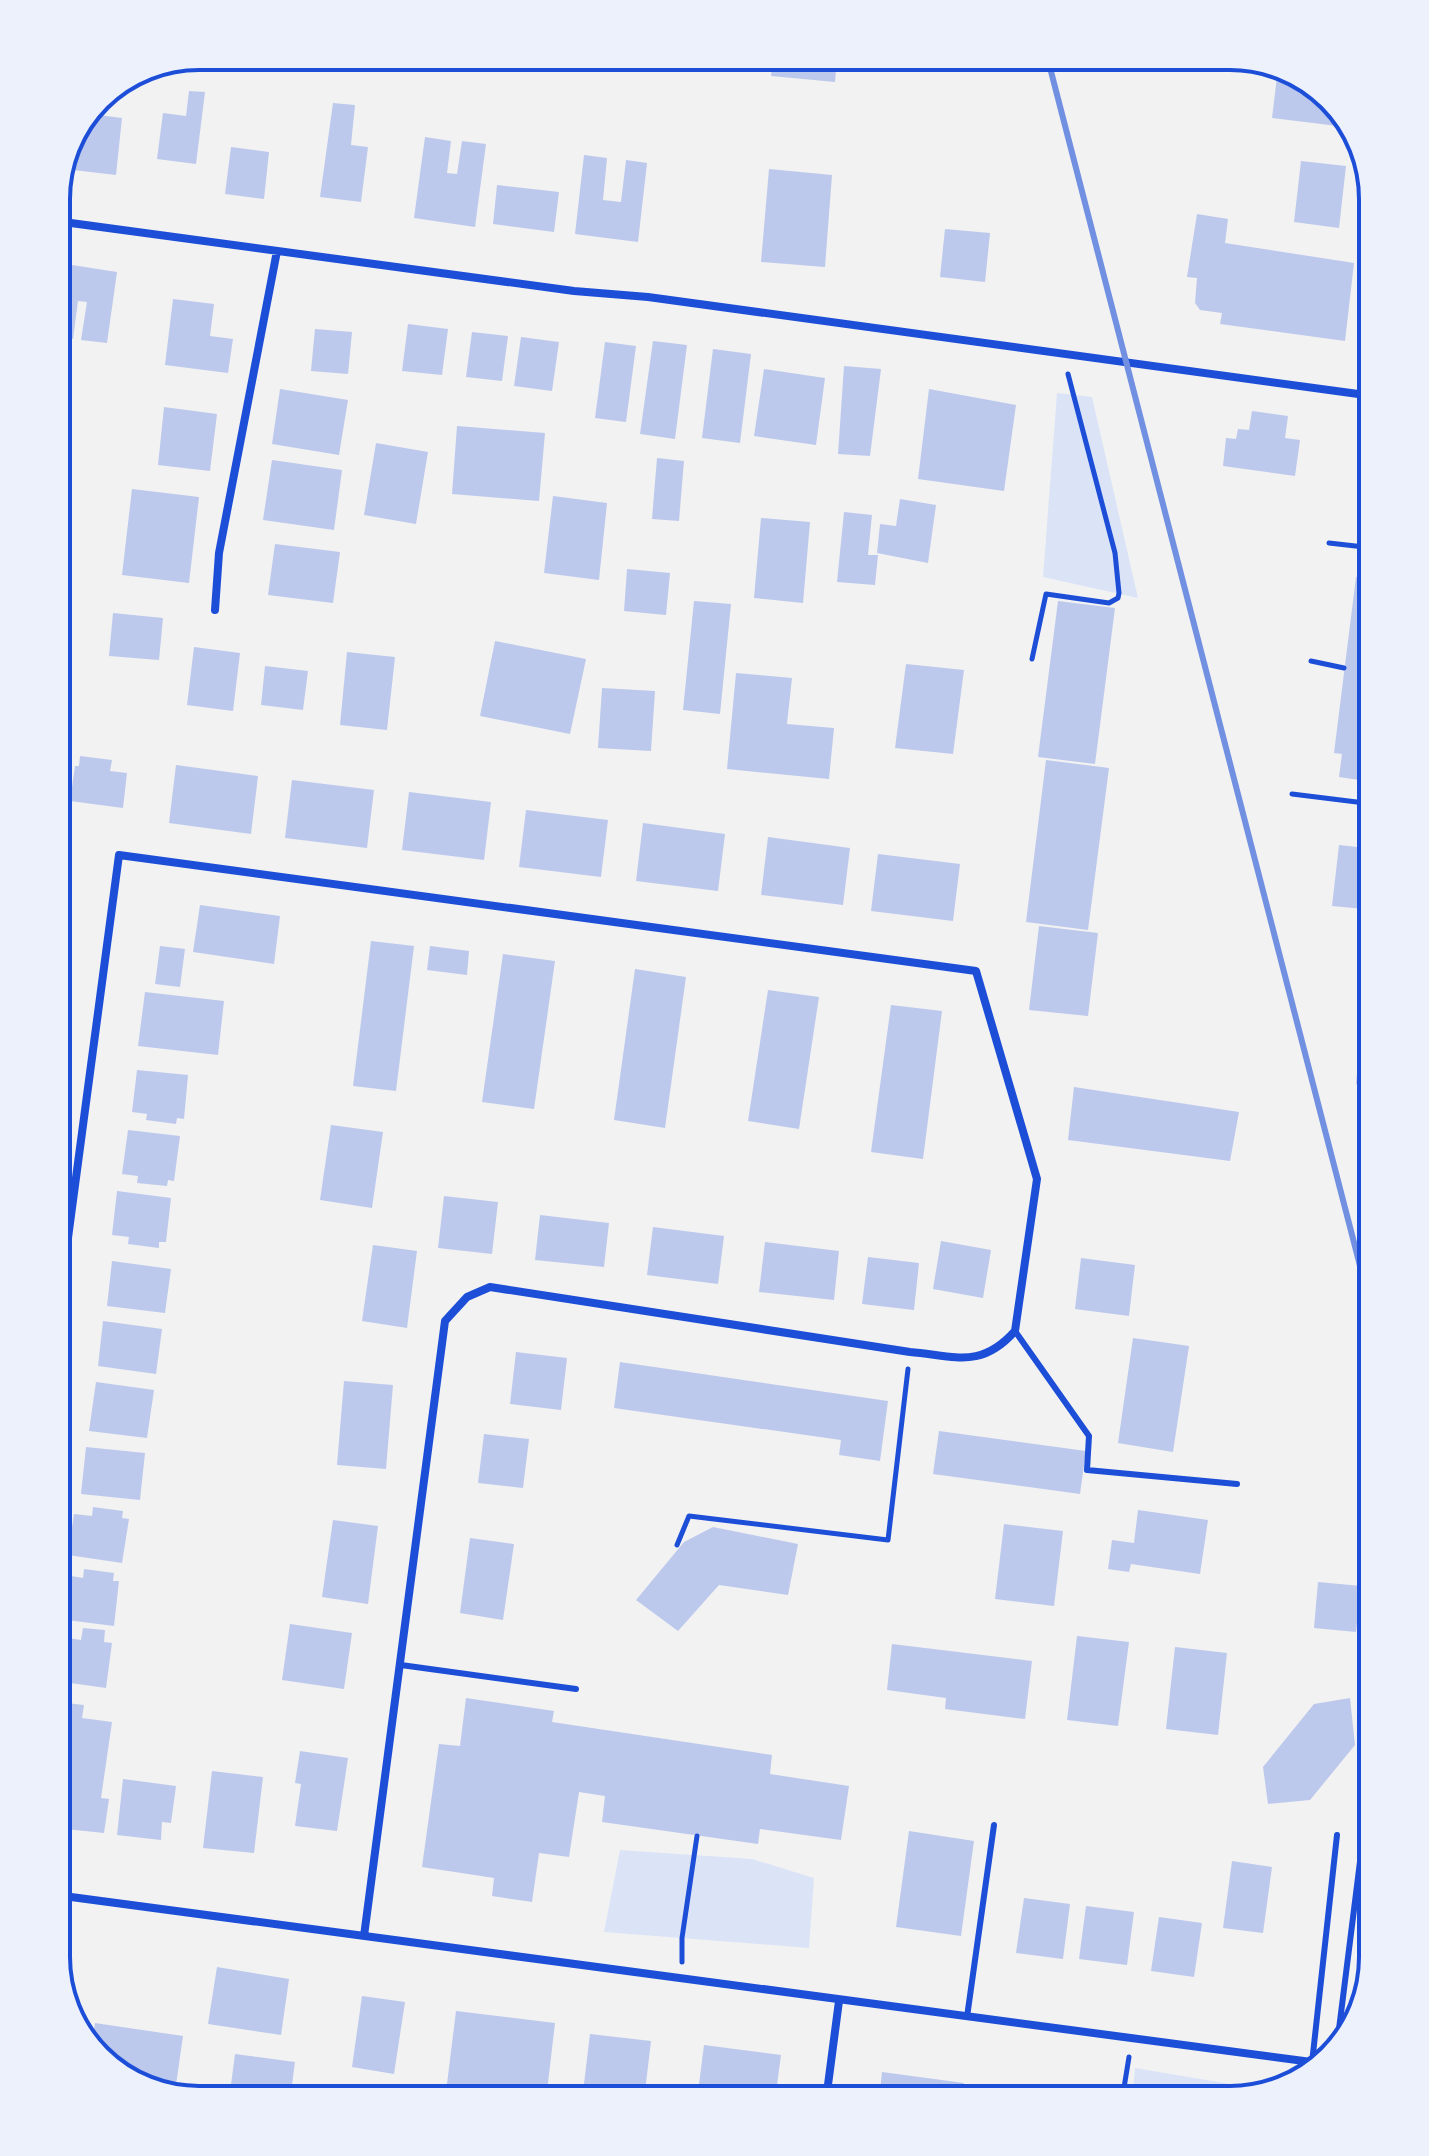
<svg xmlns="http://www.w3.org/2000/svg" width="1429" height="2156" font-family="Raleway,sans-serif">
<style>
.green{fill:#dbe4f7}
.building{fill:#bdc9ec}
.lines{fill:none;stroke-linecap:round;stroke-linejoin:round}
.path{stroke:#1d4ed8;stroke-width:5}
.service{stroke:#1d4ed8;stroke-width:6}
.minor{stroke:#1d4ed8;stroke-width:8}
.rail{stroke:#7290e2;stroke-width:6}
.rim{fill:none;stroke:#1d4ed8;stroke-width:4}
</style>
<rect width="100%" height="100%" fill="#f2f2f2"/>
<path class="green" d="M1057,393l35,4 46,201 -95,-21z
M620,1850l132,9 62,19 -5,70 -205,-16z
M1135,2068l131,22 -35,10h-99z"/>
<path class="building" d="M773,56h64l-2,26 -64,-6z
M1278,68l24,7 52,53 -82,-10z
M189,91l16,1 -9,72 -39,-5 6,-46 23,3z
M333,103l22,2 -4,40 17,2 -7,55 -41,-5z
M91,114l31,4 -6,57 -43,-5 2,-21z
M425,137l26,4 -4,32 10,1 5,-33 24,3 -11,83 -61,-9z
M231,147l38,5 -5,47 -39,-5z
M584,155l23,3 -4,42 18,2 5,-42 21,3 -9,79 -63,-8z
M1301,161l45,5 -7,62 -45,-6z
M769,169l63,6 -7,92 -64,-5z
M497,185l62,7 -5,40 -61,-8z
M1197,214l31,5 -3,24 129,20 -9,78 -125,-17 2,-11 -22,-3 -5,-7 2,-25 -10,-1z
M945,229l45,4 -5,49 -45,-5z
M59,263l58,9 -10,71 -26,-3 6,-38 -9,-1 -5,38 -17,-3z
M173,299l41,5 -4,32 23,3 -5,34 -63,-8z
M408,324l40,5 -6,46 -40,-4z
M315,329l37,3 -4,42 -37,-3z
M472,332l36,4 -6,45 -36,-4z
M521,337l38,5 -7,49 -38,-5z
M653,341l34,4 -12,94 -35,-5z
M605,342l31,4 -10,76 -31,-4z
M713,349l38,5 -11,89 -38,-5z
M844,366l37,3 -11,87 -32,-2z
M764,369l61,9 -9,67 -62,-9z
M280,389l68,11 -9,55 -67,-11z
M929,389l87,16 -12,86 -86,-12z
M164,407l53,7 -7,57 -52,-6z
M1252,411l36,5 -3,22 15,2 -5,36 -72,-10 3,-28 10,1 2,-10 11,1z
M457,426l88,7 -6,68 -87,-7z
M376,443l52,9 -12,72 -52,-9z
M657,458l27,3 -5,60 -27,-2z
M272,460l70,10 -8,60 -71,-10z
M132,489l67,8 -10,86 -67,-8z
M553,496l54,7 -8,77 -55,-7z
M900,499l36,6 -8,58 -51,-10 3,-29 16,2z
M844,512l28,3 -4,40h10l-3,30 -38,-3z
M761,518l49,4 -7,81 -49,-5z
M275,544l65,8 -7,51 -65,-8z
M1369,554h4v228l-34,-5 3,-23 -8,-1 22,-176 10,1z
M56,569l14,1 -7,73 -7,-1z
M627,569l43,4 -4,42 -42,-4z
M694,601l37,3 -11,110 -37,-4z
M1058,601l57,7 -20,156 -57,-7z
M113,613l50,5 -4,42 -50,-4z
M495,641l91,18 -16,75 -90,-18z
M194,647l46,6 -7,58 -46,-6z
M347,652l48,5 -8,73 -47,-5z
M906,664l58,6 -11,84 -58,-6z
M265,666l43,5 -5,39 -42,-5z
M736,673l56,5 -5,46 47,4 -5,51 -102,-10z
M602,688l53,3 -4,60 -53,-3z
M80,756l32,4 -2,11 17,2 -4,35 -53,-7 5,-35h4z
M1046,760l63,8 -21,162 -62,-8z
M176,765l82,11 -7,58 -82,-11z
M292,780l82,10 -7,58 -82,-10z
M409,792l82,10 -7,58 -82,-10z
M526,810l82,10 -7,57 -82,-10z
M643,823l82,11 -7,57 -82,-10z
M768,837l82,11 -7,57 -82,-10z
M1367,838l6,1v83l-11,-1 2,-12 -32,-3 7,-61 27,3z
M56,846l15,2 -9,70 -6,-1z
M878,854l82,10 -7,57 -82,-10z
M200,905l80,11 -6,48 -81,-12z
M1039,926l59,7 -10,83 -59,-6z
M371,941l43,5 -18,145 -43,-5z
M160,946l25,3 -5,38 -25,-3z
M430,946l39,5 -2,24 -40,-5z
M503,954l52,7 -21,148 -52,-7z
M635,969l51,8 -21,151 -51,-8z
M768,990l51,7 -20,132 -51,-8z
M145,992l79,9 -6,54 -80,-9z
M891,1005l51,6 -19,148 -52,-7z
M1363,1015l10,1v81l-13,-1 2,-11 -6,-1z
M137,1070l51,5 -4,44 -7,-1 -1,6 -30,-4 1,-6 -15,-2z
M1074,1087l165,25 -9,49 -162,-21z
M331,1125l52,7 -11,76 -52,-8z
M128,1130l52,6 -6,45 -6,-1 -1,6 -30,-3 1,-7 -16,-2z
M117,1191l54,7 -5,44h-7v6l-31,-4 1,-7 -17,-2z
M444,1196l54,6 -6,52 -54,-6z
M540,1215l69,8 -5,44 -69,-7z
M653,1227l71,9 -6,48 -71,-9z
M941,1241l50,9 -8,48 -50,-9z
M765,1242l74,9 -5,49 -75,-8z
M373,1245l44,6 -10,77 -45,-7z
M868,1257l51,6 -5,47 -52,-6z
M1081,1258l54,7 -6,51 -54,-7z
M112,1261l59,8 -6,44 -58,-7z
M103,1321l59,8 -6,45 -58,-8z
M1133,1338l56,8 -16,106 -55,-9z
M516,1352l51,6 -6,52 -51,-6z
M620,1362l268,39 -8,60 -41,-6 2,-15 -227,-32z
M344,1381l49,4 -7,84 -49,-4z
M96,1382l58,8 -7,48 -58,-7z
M939,1431l147,20 -6,43 -147,-20z
M484,1434l45,5 -6,49 -45,-5z
M86,1447l59,6 -5,47 -59,-6z
M93,1507l30,4 -1,7 7,1 -7,44 -54,-8 6,-41 18,2z
M1138,1510l70,10 -8,54 -69,-10 -2,8 -21,-3 4,-29 22,3z
M333,1520l45,6 -10,78 -46,-7z
M1004,1524l59,7 -9,75 -59,-7z
M713,1527l85,17 -10,51 -69,-10 -41,46 -42,-31 48,-58z
M470,1538l44,6 -11,76 -43,-7z
M84,1569l30,4 -1,8h6l-5,45 -55,-7 6,-44 18,3z
M1318,1582l43,4 -5,46 -42,-4z
M290,1624l62,9 -8,56 -62,-9z
M83,1628l22,2 -1,12 8,1 -6,45 -50,-7v-45l25,4z
M1077,1636l52,6 -11,84 -51,-6z
M892,1644l140,17 -7,58 -80,-10 1,-11 -59,-8z
M1175,1647l52,6 -9,82 -52,-6z
M466,1698l88,13 -2,11 220,33 -2,19 79,12 -8,54 -81,-11 -2,15 -156,-22 3,-26 -26,-4 -10,65 -30,-4 -7,49 -40,-6 2,-18 -72,-11 17,-123 21,2z
M1350,1698l5,47 -45,55 -42,4 -5,-37 51,-63z
M57,1702l27,3 -2,13 30,4 -11,76 8,1 -5,34 -48,-5z
M300,1751l48,7 -11,73 -42,-5 6,-42 -6,-1z
M212,1771l51,6 -9,76 -51,-5z
M123,1779l53,7 -5,37 -9,-1 -1,18 -44,-5z
M909,1831l65,10 -13,95 -65,-9z
M1232,1861l40,6 -9,66 -40,-5z
M1024,1898l46,6 -7,55 -47,-6z
M1086,1906l48,6 -7,53 -48,-6z
M1159,1917l43,6 -8,54 -43,-6z
M217,1967l72,12 -8,56 -73,-11z
M362,1996l43,6 -11,72 -42,-7z
M456,2011l99,12 -9,77h-101z
M95,2023l88,13 -7,49 -53,-8 -31,-32z
M590,2034l61,7 -7,59h-62z
M704,2045l77,10 -6,45 -77,-8z
M235,2054l60,8 -5,38h-61z
M882,2072l82,11 -2,17h-83z"/>
<g class="lines">
<path class="path" d="M1329,543l44,5
M1032,659l14,-65 63,9 9,-5 1,-5 -4,-40 -47,-179
M1311,661l33,7
M1292,794l81,10
M677,1545l12,-29 199,24 20,-171
M682,1962v-24l15,-102
M1122,2100l7,-43"/>
<path class="service" d="M1015,1331l74,105 -2,34 150,14
M401,1665l175,24
M967,2017l27,-192
M1337,2045l36,-287
M1312,2063l25,-228"/>
<path class="minor" d="M56,221l518,70 74,6 725,99
M215,610l4,-57 58,-302
M56,1328l63,-473 857,116 61,208 -22,152c-34,38 -59,25 -105,21l-420,-65 -23,10 -22,24 -81,615
M56,1895l1263,168
M826,2100l13,-99"/>
<path class="rail" d="M1047,56l326,1260"/>
</g>
<path d="M0 0H1429V2156H0ZM199 70H1230A129 129 0 0 1 1359 199V1957A129 129 0 0 1 1230 2086H199A129 129 0 0 1 70 1957V199A129 129 0 0 1 199 70Z" fill="#edf1fc" fill-rule="evenodd"/>
<path class="rim" d="M199 70H1230A129 129 0 0 1 1359 199V1957A129 129 0 0 1 1230 2086H199A129 129 0 0 1 70 1957V199A129 129 0 0 1 199 70Z"/>
</svg>
